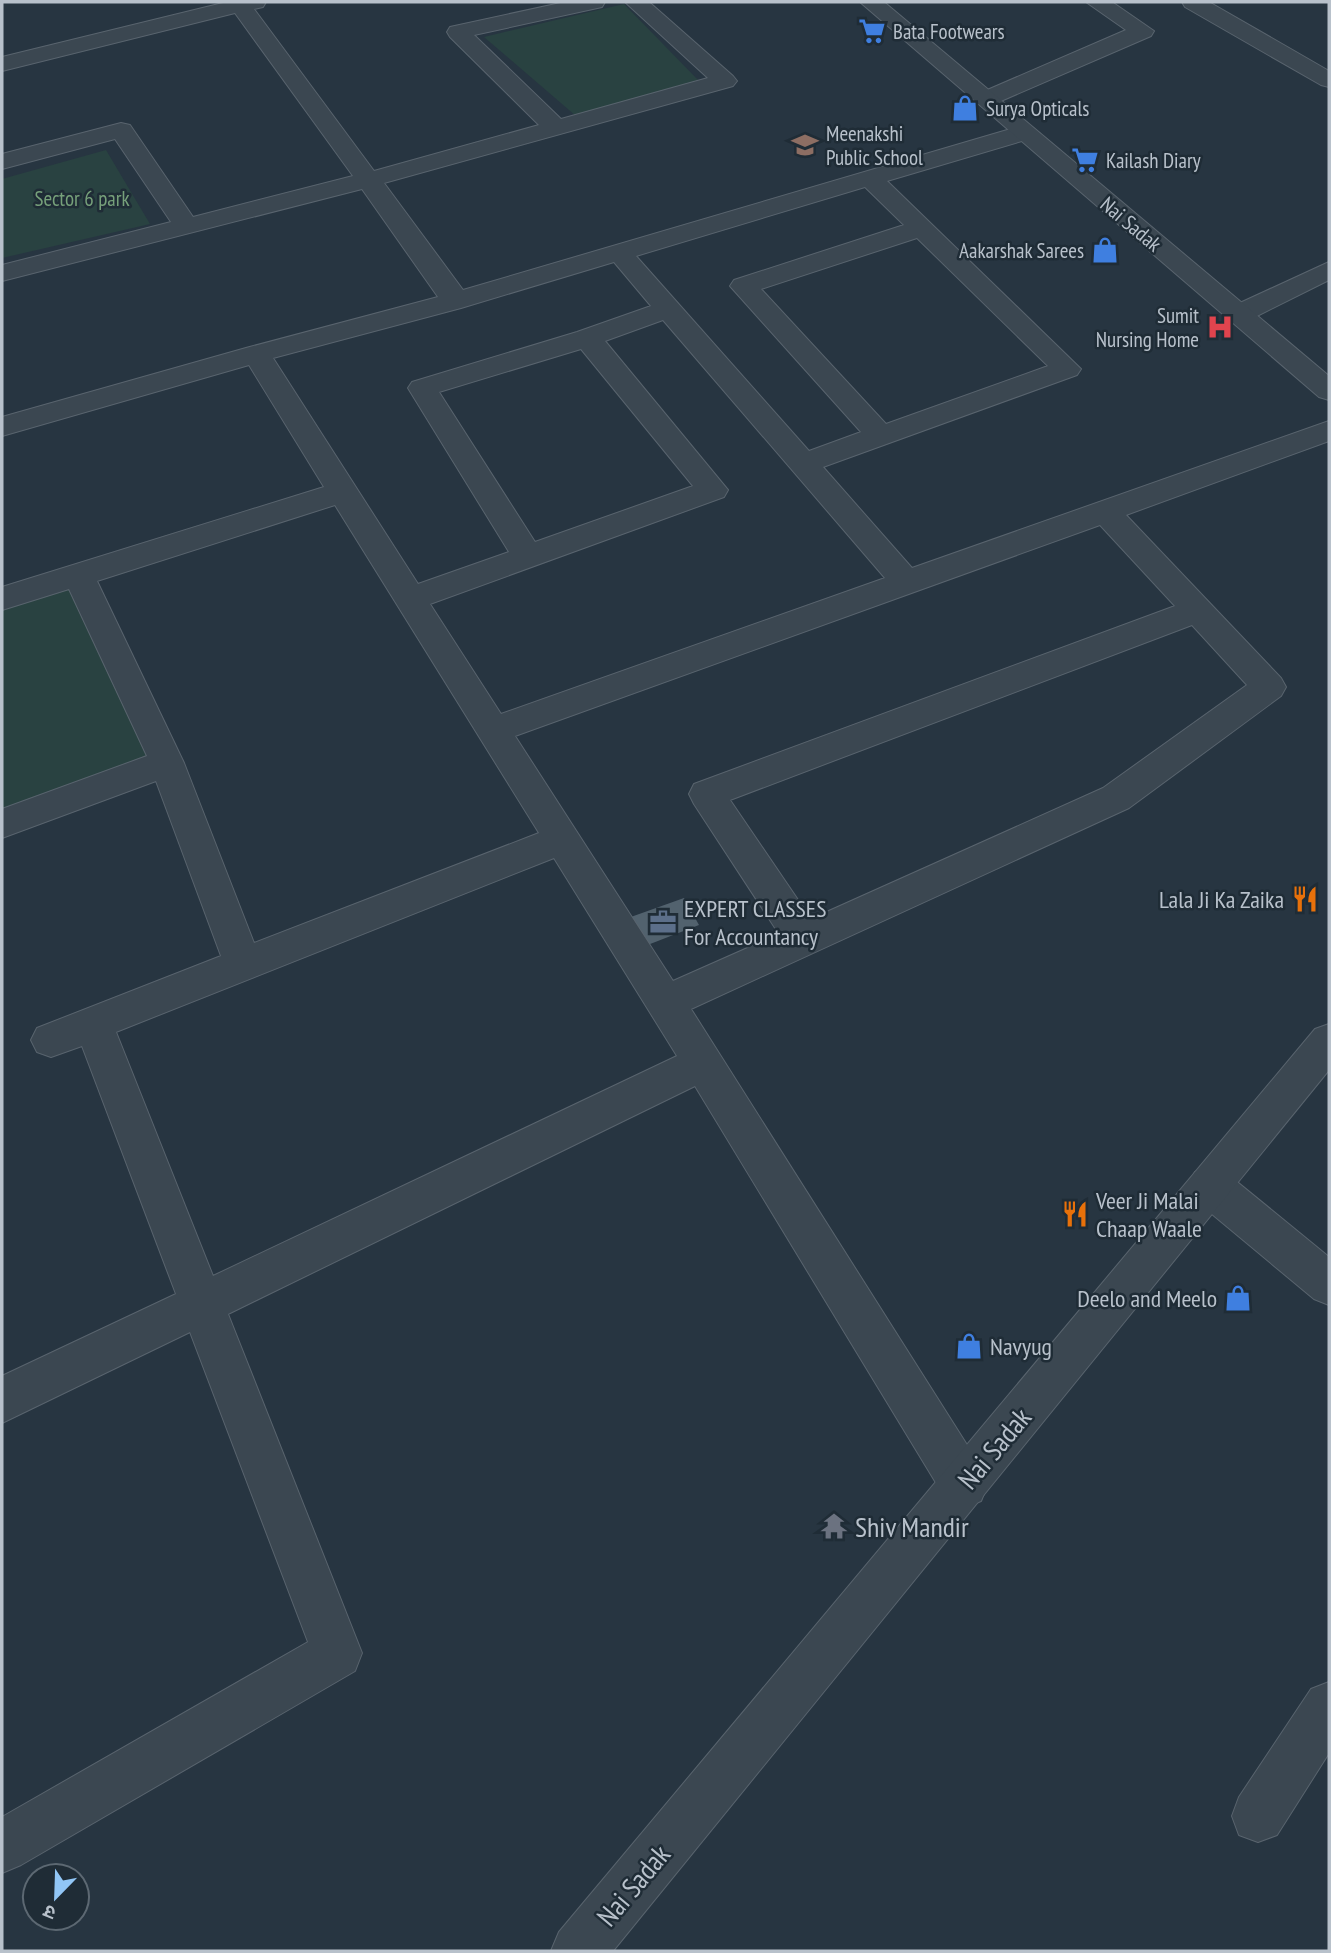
<svg xmlns="http://www.w3.org/2000/svg" width="1331" height="1953" font-family="'PT Sans Narrow','Noto Sans Devanagari',sans-serif">
<style>
.green{fill:#294241}
.building{fill:#52626e}
.lines{fill:none;stroke-linecap:round;stroke-linejoin:round}
.minor-casing{stroke:#59646e;stroke-width:2}
.tertiary-casing{stroke:#59646e;stroke-width:2}
.minor{fill:#3b4751;fill-rule:evenodd}
.tertiary{fill:#3b4751;fill-rule:evenodd}
.labels{text-anchor:middle;dominant-baseline:central;stroke-width:5;stroke-linejoin:round;paint-order:stroke}
.far-poi-label{font-size:21px;fill:#b8c1cb;stroke:#1f2c36;text-anchor:start}
.far-park-label{font-size:21px;fill:#76a07a;stroke:#1f2c36}
.far-street-label{font-size:21px;fill:#b8c1cb;stroke:#1f2c36}
.poi-label{font-size:24px;fill:#b8c1cb;stroke:#1f2c36;text-anchor:start}
.near-street-label{font-size:28px;fill:#b8c1cb;stroke:#1f2c36}
.near-poi-label{font-size:28px;fill:#b8c1cb;stroke:#1f2c36;text-anchor:start}
</style>
<rect width="100%" height="100%" fill="#273541"/>
<path class="green" d="M624,4l74,76 -122,36 -92,-79z
M106,150l44,74 -148,34v-79z
M79,576l88,187 -165,61v-225z"/>
<path class="building" d="M684,898l15,27 -54,21 -17,-28z"/>
<g class="lines">
<g class="minor-casing">
<path id="minor" d="M227,2h39l-3,5 -9,2 120,162 165,-46 -89,-88 -3,-5 3,-5 115,-25h40l-3,5 -128,28 87,84 147,-41 -83,-76h24l84,74 4,5 -4,5 -349,97 79,107 551,-162 9,-2 9,2 3,5 -3,5 -145,43 194,188 -4,6 -254,92 89,101 417,-147v20l-203,74 155,163 5,9 -5,9 -152,112 -438,201 290,458 7,17 -7,17 -17,7 -17,-7 -252,-415 -467,228 134,339 -7,18 -334,194 -19,8v-56l306,-175 -118,-310 -188,91v-47l174,-82 -94,-248 -31,11 -14,-5 -6,-12 6,-12 184,-72 -65,-175 -154,57v-29l145,-53 -78,-167 -67,21v-23l322,-100 -75,-122 -247,71v-19l244,-69 192,-51 -76,-108 -360,92v-16l169,-43 -56,-83 -113,30v-15l119,-31 9,2 63,92 160,-41 -118,-163 -233,58v-14zM865,187l39,38 -170,55 -4,6 131,146 -52,19 -173,-195zM917,238l131,128 -162,58 -125,-135zM614,262l37,44 -74,26 -165,50 -4,6 101,164 -91,32 -145,-226 188,-50zM663,320l222,258 -384,136 -71,-110 294,-107 4,-7 -123,-149zM581,349l112,137 -158,56 -96,-150zM335,505l204,328 -285,110 -70,-180 -87,-182zM1100,525l75,81 -481,178 -5,10 5,10 85,130 -106,47 -158,-245zM1192,625l55,60 -144,103 -292,131 -81,-119zM554,858l123,198 -464,220 -97,-244z
M1086,2h26l42,29 -3,5 -157,68h-16l-4,-5 4,-5 148,-64z
M1182,2h27l120,69v16l-8,-2 -136,-78z
M1329,262v18l-80,40 -10,2 -10,-2 -4,-6 4,-6z
M1210,1166l15,6 104,85v48l-15,-6 -119,-99 -6,-14 6,-14z
M1329,1682v71l-52,82 -19,7 -19,-7 -7,-19 7,-19 72,-108z"/>
</g>
<g class="tertiary-casing">
<path id="tertiary" d="M860,2h24l445,374v24l-10,-3z
M1329,1024v46l-716,881h-62l8,-19 756,-903z"/>
</g>
<use href="#minor" class="minor"/>
<use href="#tertiary" class="tertiary"/>
</g>
<defs>
<g id="supermarket-bare" transform="scale(2.1)"><path d="M-6-5.5h2.5l.6 2H6L4.5 2H-2.5L-4.4-4H-6ZM-1.5 3.2a1.3 1.3 0 1 0 .1 0ZM3 3.2a1.3 1.3 0 1 0 .1 0Z" fill="#3f7fe0" stroke="#1f2c36" stroke-width="2.5" paint-order="stroke"/></g>
<g id="shop-bare" transform="scale(2.1)"><path d="M-5-2.5h2.3a2.7 3.5 0 0 1 5.4 0H5L5.5 6h-11ZM-1.5-2.5h3a1.5 2.3 0 0 0-3 0Z" fill="#3f7fe0" stroke="#1f2c36" stroke-width="2.5" paint-order="stroke"/></g>
<g id="school-bare" transform="scale(2.1)"><path d="M0-5L7-2L0 1L-7-2ZM-4 1L0 2.5L4 1V4Q0 6-4 4Z" fill="#8d6e63" stroke="#1f2c36" stroke-width="2.5" paint-order="stroke"/></g>
<g id="hospital-bare" transform="scale(2.1)"><path d="M-5-5h3v3.5h4V-5h3V5h-3V1.5h-4V5h-3Z" fill="#e0444e" stroke="#1f2c36" stroke-width="2.5" paint-order="stroke"/></g>
<g id="restaurant-bare" transform="scale(2.1)"><path d="M-5-6h1v4h1v-4h1v4h1v-4h1v5L-1.5 .5V6h-2V.5L-5-1ZM5-6V6H3V1.5H1.5Q1.5-4 5-6Z" fill="#e8710a" stroke="#1f2c36" stroke-width="2.5" paint-order="stroke"/></g>
<g id="office-bare" transform="scale(2.1)"><path d="M-6-3h4V-5.5h4V-3h4V5H-6ZM-1-4.5V-3h2v-1.5ZM-6 0V1H6V0Z" fill="#5c6f8a" stroke="#1f2c36" stroke-width="2.5" paint-order="stroke"/></g>
<g id="temple-bare" transform="scale(2.1)"><path d="M0-6L5-2H3V0L6.5 2.5H4V6H1.5V3h-3V6H-4V2.5H-6.5L-3 0V-2H-5Z" fill="#6b7280" stroke="#1f2c36" stroke-width="2.5" paint-order="stroke"/></g>
</defs>
<g fill-rule="evenodd">
<use href="#supermarket-bare" x="872" y="31"/>
<use href="#shop-bare" x="965" y="108"/>
<use href="#school-bare" x="805" y="145"/>
<use href="#supermarket-bare" x="1085" y="160"/>
<use href="#shop-bare" x="1105" y="250"/>
<use href="#hospital-bare" x="1220" y="327"/>
<use href="#restaurant-bare" x="1305" y="899"/>
<use href="#office-bare" x="663" y="922"/>
<use href="#restaurant-bare" x="1075" y="1214"/>
<use href="#shop-bare" x="1238" y="1298"/>
<use href="#shop-bare" x="969" y="1346"/>
<use href="#temple-bare" x="834" y="1526"/>
</g>
<g class="labels">
<g class="far-poi-label">
<text x="893" y="31">Bata Footwears</text>
<text x="986" y="108">Surya Opticals</text>
<text x="826" y="133">Meenakshi<tspan x="826" dy="24">Public School</tspan></text>
<text x="1106" y="160">Kailash Diary</text>
<text x="1084" y="250" text-anchor="end">Aakarshak Sarees</text>
<text x="1199" y="315" text-anchor="end">Sumit<tspan x="1199" dy="24">Nursing Home</tspan></text>
</g>
<g class="far-park-label">
<text x="82" y="198">Sector 6 park</text>
</g>
<g class="far-street-label">
<text transform="translate(1131 224) rotate(40)">Nai Sadak</text>
</g>
<g class="poi-label">
<text x="1284" y="899" text-anchor="end">Lala Ji Ka Zaika</text>
<text x="684" y="908">EXPERT CLASSES<tspan x="684" dy="28">For Accountancy</tspan></text>
<text x="1096" y="1200">Veer Ji Malai<tspan x="1096" dy="28">Chaap Waale</tspan></text>
<text x="1217" y="1298" text-anchor="end">Deelo and Meelo</text>
<text x="990" y="1346">Navyug</text>
</g>
<g class="near-street-label">
<text transform="translate(994 1448) rotate(-50)">Nai Sadak</text>
<text transform="translate(633 1885) rotate(-50)">Nai Sadak</text>
</g>
<g class="near-poi-label">
<text x="855" y="1526">Shiv Mandir</text>
</g>
</g>
<rect width="1331" height="1953" fill="none" stroke="#b8c1cb" stroke-width="7"/>
<g transform="translate(56 1897) rotate(203)"><circle r="33" fill="#1f2c36" stroke="#5c6872" stroke-width="2"/>
<path d="M0-5L12 26L0 18L-12 26Z" fill="#91c6f6"/>
<text y="-10" font-size="19" font-weight="bold" text-anchor="middle" fill="#b8c1cb">उ</text>
</g>
</svg>
